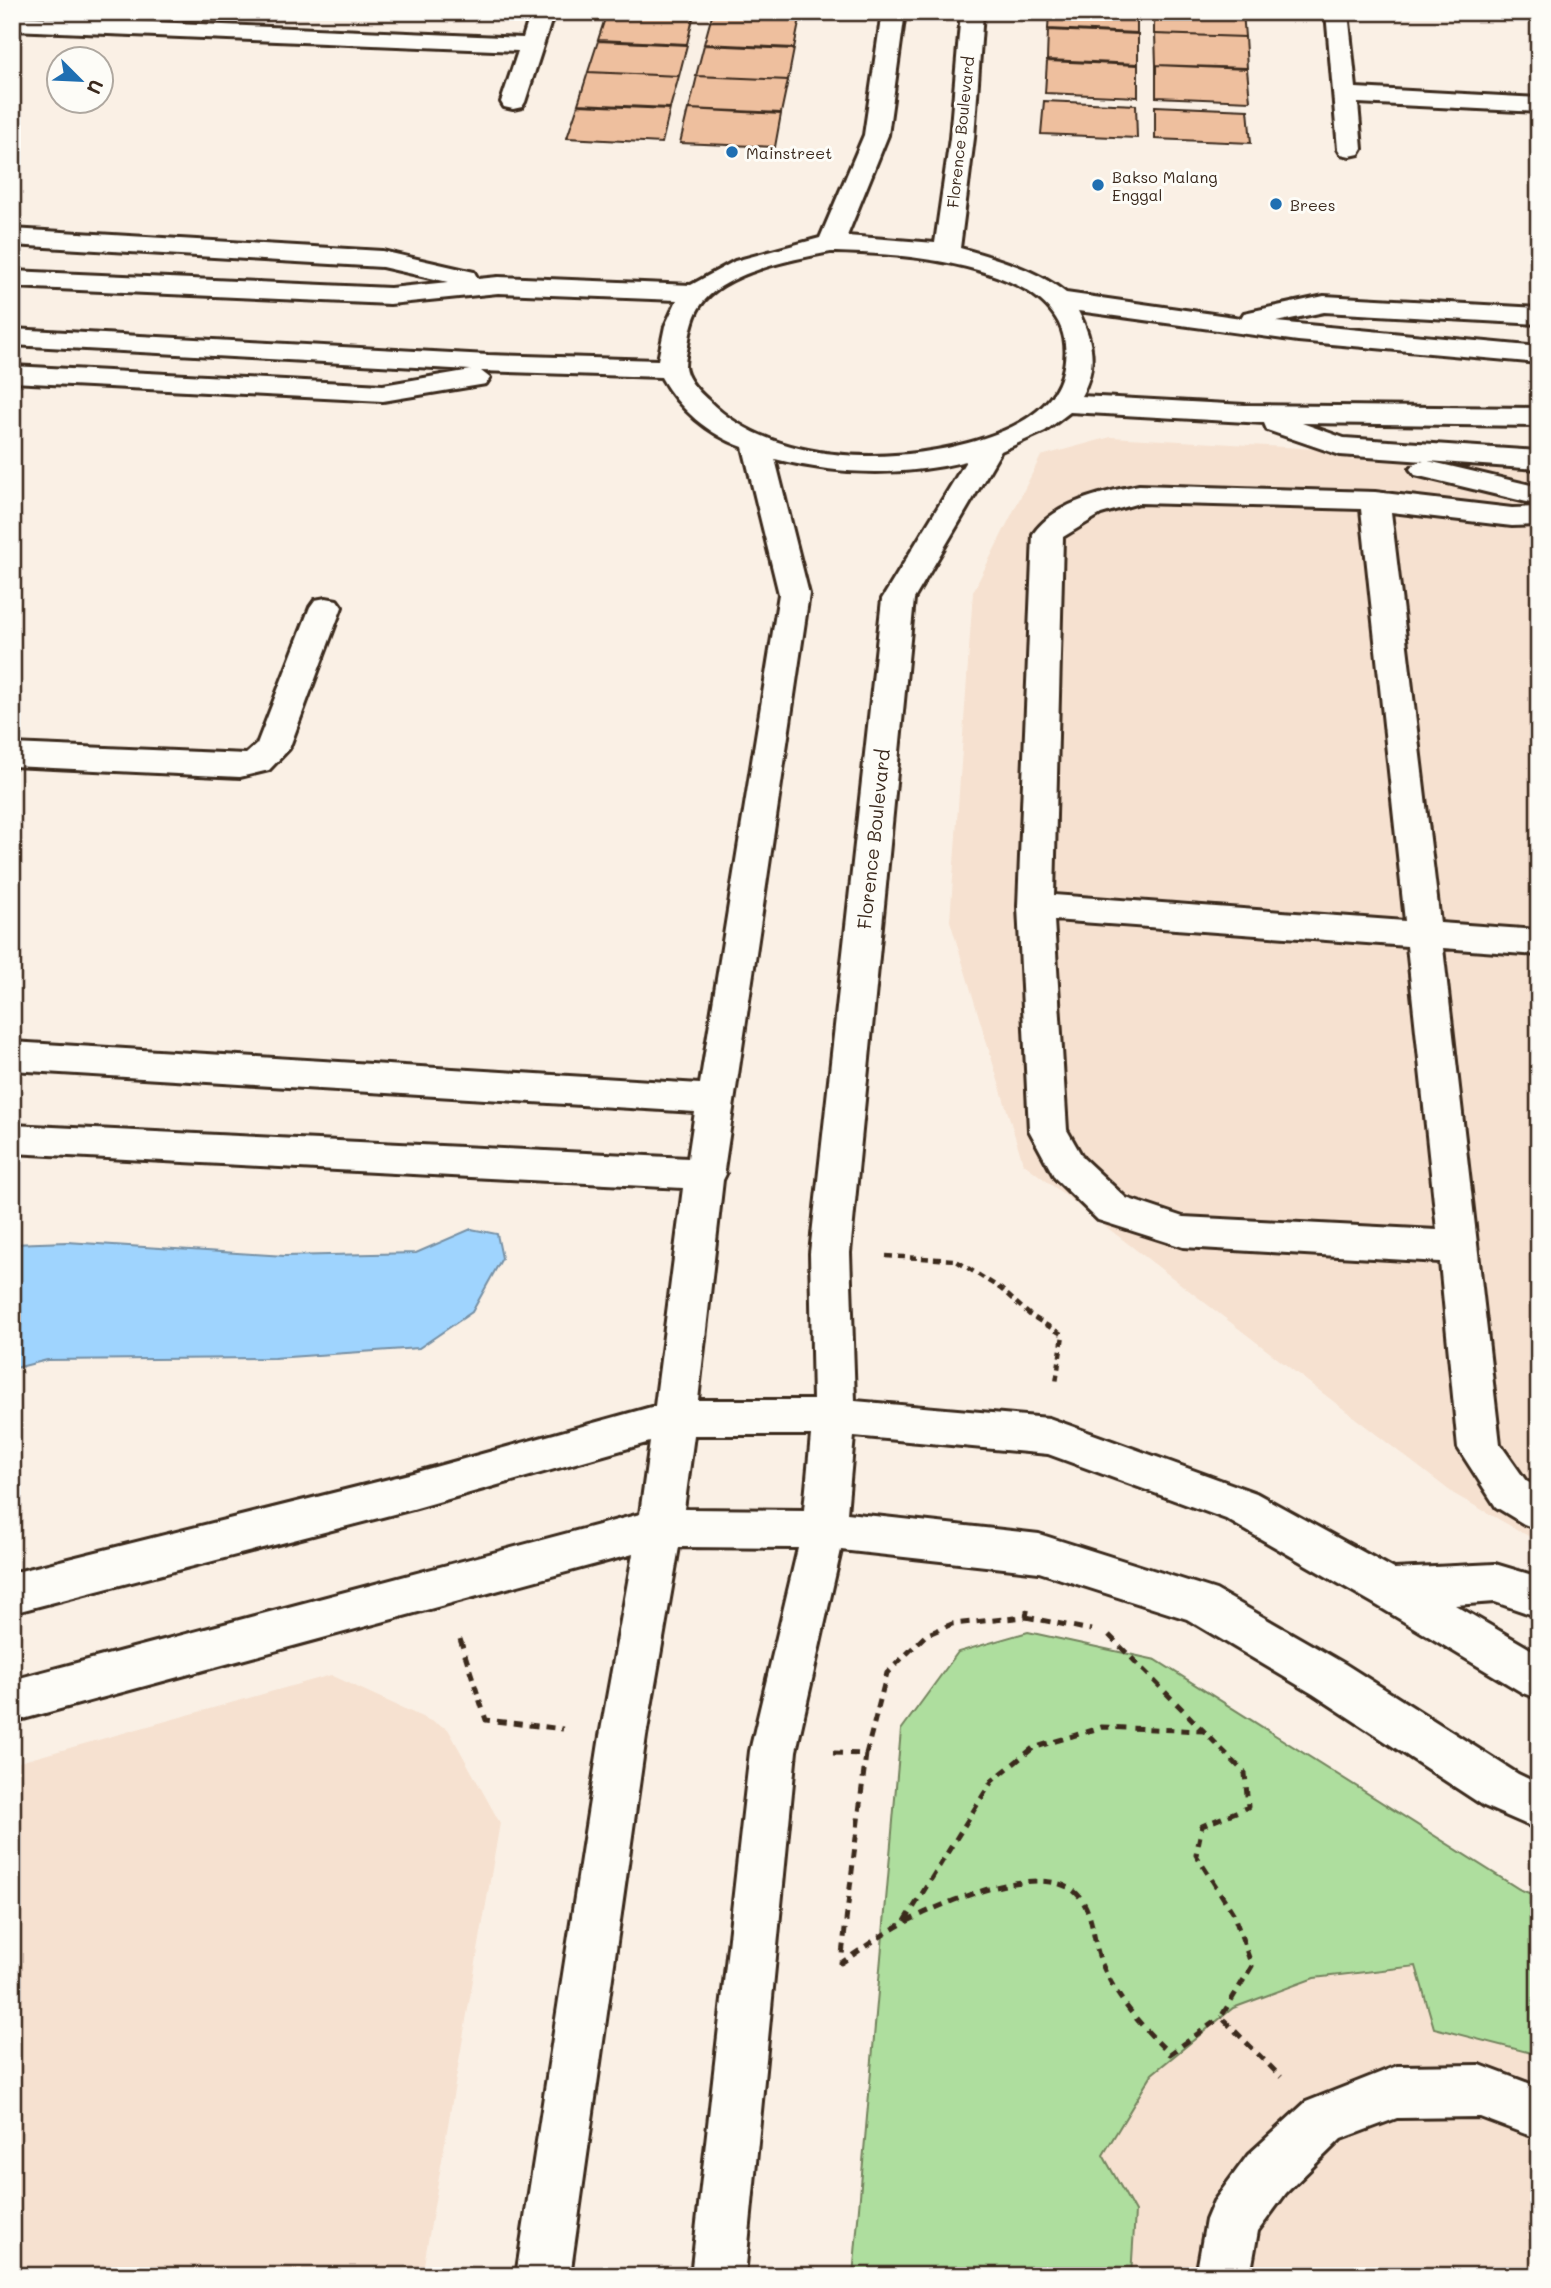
<svg xmlns="http://www.w3.org/2000/svg" width="1551" height="2288" font-family="Mali,sans-serif">
<style>
.built{fill:#f6e1d0}
.green{fill:#aede9e;stroke:#74845e;stroke-width:2}
.water{fill:#9fd4fe;stroke:#7790a4;stroke-width:2}
.building{fill:#eebf9e;stroke:#3b2a1e;stroke-width:2}
.lines{fill:none;stroke-linecap:round;stroke-linejoin:round}
.minor-casing{stroke:#3b2a1e;stroke-width:6}
.path-far1{stroke:#3b2a1e;stroke-width:4.5;stroke-dasharray:7 5;stroke-linecap:butt}
.path{stroke:#3b2a1e;stroke-width:5;stroke-dasharray:9 7;stroke-linecap:butt}
.minor{fill:#fdfcf7;fill-rule:evenodd}
.poi-dot{fill:#1f6fb2;stroke:#fdfcf7;stroke-width:2.5}
.labels{text-anchor:middle;dominant-baseline:central;stroke-width:6;stroke-linejoin:round;paint-order:stroke}
.far-street-label{font-size:16px;fill:#3b2a1e;stroke:#fdfcf7}
.far-poi-label{font-size:16px;fill:#3b2a1e;stroke:#fdfcf7;text-anchor:start}
.street-label{font-size:19px;fill:#3b2a1e;stroke:#fdfcf7}
</style>
<rect width="100%" height="100%" fill="#faf0e5"/>
<filter id="ink" filterUnits="userSpaceOnUse"><feTurbulence type="fractalNoise" baseFrequency=".0143" numOctaves="2"/><feDisplacementMap in="SourceGraphic" scale="14" xChannelSelector="R" yChannelSelector="G"/><feConvolveMatrix kernelMatrix="1 2 1 2 8 2 1 2 1" color-interpolation-filters="sRGB"/></filter>
<g filter="url(#ink)">
<path class="built" d="M1111,437l428,25v1080l-85,-48 -431,-331 -73,-242 23,-329 68,-136z
M1028,1632l128,28 363,229 20,8v379h-686l48,-546 57,-78z
M331,1675l117,54 52,94 -78,453h-410v-512z"/>
<path class="green" d="M1028,1632l128,28 363,229 20,8v158l-105,-27 -18,-62 -102,12 -81,30 -81,66 -49,81 32,57 -4,64h-278l48,-546 57,-78z"/>
<path class="water" d="M471,1229l26,5 5,24 -30,54 -53,36 -145,10 -227,2 -35,9v-125l55,-2 218,14 131,-3z"/>
<path class="building" d="M607,12h38l49,2 -7,30 -89,-4z
M713,12h88l-1,5z
M1049,12h88v21l-89,-4z
M1154,12h89l2,25 -91,-3z
M712,15l88,3 -6,30 -90,-4z
M1048,30l90,4v30l-91,-4z
M1155,34l90,3 2,31 -91,-3z
M598,41l89,4 -8,31 -91,-4z
M704,45l90,4 -6,31 -92,-4z
M1047,61l91,4v32l-93,-4z
M1156,65l91,4 3,32 -94,-4z
M588,72l91,4 -9,32 -92,-4z
M697,76l91,4 -7,33 -92,-4z
M1044,101l92,4 1,33 -96,-4z
M578,105l92,4 -8,34 -95,-5z
M1155,106l93,4 3,33 -96,-4z
M688,109l93,5 -6,33 -95,-4z"/>
<g class="lines">
<g class="minor-casing">
<path id="minor" d="M531,12h23l-29,90 -3,5 -9,2 -9,-2 -3,-5 17,-51 -506,-21v-14l511,22z
M882,12h23l-17,123 -41,101 88,7 15,-105 11,-126h22l-9,126 -14,110c36,10 77,22 106,45l175,25 3,-5 80,-17 215,12v16l-215,-12 -48,10 263,25v16l-241,-22 -220,-30c15,29 20,55 3,85l164,9 294,3v18l-237,-3 42,15 195,13v18l-111,-8 111,26v18l-124,-30 -5,-6 5,-6 9,-2 -84,-6 -73,-25 -3,-7 -194,-11 -25,19 -44,20 -87,148 -64,654 5,148 194,17 207,75 138,76 101,-5 44,13v40l-44,-15 -40,3 84,49v45l-16,-6 -150,-90 -147,-84 -178,-65 -194,-18 -7,77 192,21 177,56 129,74 173,110 21,10v46l-55,-24 -171,-112 -126,-75 -148,-47 -198,-22 -45,201 -51,525h-54l59,-525 48,-203 -119,-1 -33,189 -76,540h-54l84,-540 33,-182 -621,168v-42l628,-166 10,-72 -237,67 -401,104v-40l401,-100 242,-67 28,-218 -671,-35v-28l676,33 7,-46 -683,-42v-28l688,42 79,-490 -36,-147c-35,-13 -64,-38 -82,-70l-180,-6 9,7 -4,6 -103,17 -371,-19v-16l371,19 88,-15 -459,-25v-16l476,26 170,5 7,-34 12,-26 -179,-7 -108,11 -378,-17v-16l378,17 58,-6 -66,-15 -370,-22v-16l370,22 92,21 4,7 20,-2 193,8 44,-24 85,-23 44,-103zM831,252c68,1 263,11 231,123 -11,39 -57,58 -94,68 -81,22 -196,21 -260,-43 -9,-8 -22,-21 -23,-34 0,-9 3,-18 4,-27 2,-11 5,-25 12,-34 23,-33 93,-46 130,-53zM775,459c63,16 127,18 191,2l-84,138 -72,654 3,147h-115l25,-220 3,-6 -2,-4 85,-576zM694,1435h117l-7,75 -120,-1z
M1326,12h22l8,76 183,10v14l-181,-9 4,46 -3,5 -9,2 -9,-2 -3,-5z
M1139,485l236,7 137,16 27,-1v18l-27,1 -121,-14 49,411 99,7v25l-96,-7 57,496 26,37 13,7v42l-15,-6 -28,-17 -38,-59 -18,-186 -257,-15 -85,-27 -43,-42 -26,-48 -11,-224 15,-372c22,-32 71,-42 106,-49zM1139,503l222,6 44,412 -351,-26 9,-358 38,-23zM1054,920l353,26 30,284 -254,-13 -57,-19 -43,-40 -16,-28z
M326,598l11,2 5,7 -53,142 -20,21 -29,7 -228,-11v-22l234,10 11,-10 53,-137 5,-7z
M1480,2065l59,22v52l-59,-22 -83,1 -56,21 -55,54 -28,38 -8,45h-54l10,-56 8,-19 34,-46 58,-53 91,-36z"/>
</g>
<path class="path-far1" d="M886,1256l69,4 46,29 29,26 33,20 -7,48"/>
<path class="path" d="M1026,1617l65,13
M1109,1635l136,138 3,34 -46,19 -6,29 37,58 19,53 -31,51 60,60
M460,1639l26,81 77,9
M833,1753l33,1 21,-81 39,-38 26,-11 74,-7 2,-11
M866,1754l-25,209c21,-14 41,-29 63,-40 36,-19 148,-69 178,-23 11,17 11,38 17,56 13,38 42,70 71,98l51,-37
M905,1921l87,-140 41,-33 69,-21 103,4"/>
<use href="#minor" class="minor"/>
</g>
</g>
<g class="poi-dot">
<circle cx="732" cy="152" r="7"/>
<circle cx="1098" cy="185" r="7"/>
<circle cx="1276" cy="204" r="7"/>
</g>
<g class="labels">
<g class="far-street-label">
<text transform="translate(960 132) rotate(-84)">Florence Boulevard</text>
</g>
<g class="far-poi-label">
<text x="746" y="152">Mainstreet</text>
<text x="1112" y="176">Bakso Malang<tspan x="1112" dy="18">Enggal</tspan></text>
<text x="1290" y="204">Brees</text>
</g>
<g class="street-label">
<text transform="translate(873 839) rotate(-84)">Florence Boulevard</text>
</g>
</g>
<rect width="1551" height="2288" fill="none" stroke="#fdfcf7" stroke-width="42"/>
<rect x="21" y="21" width="1509" height="2246" fill="none" stroke="#3b2a1e" stroke-width="2.5" filter="url(#ink)"/>
<g transform="translate(80 80) rotate(114)"><circle r="33" fill="#fdfcf7" stroke="#afa8a0" stroke-width="2"/>
<path d="M0-5L12 26L0 18L-12 26Z" fill="#1f6fb2"/>
<text y="-10" font-size="19" font-weight="bold" text-anchor="middle" fill="#3b2a1e">U</text>
</g>
</svg>
